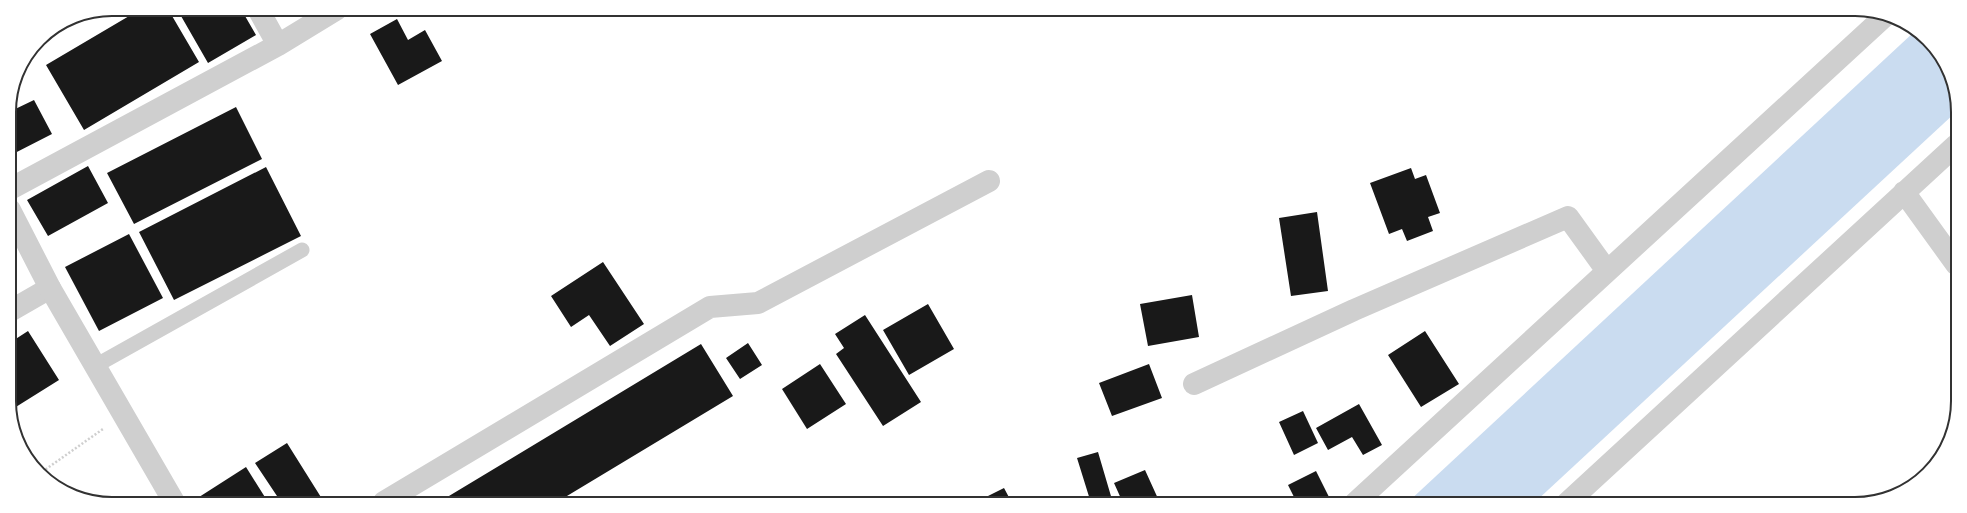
<svg xmlns="http://www.w3.org/2000/svg" width="1967" height="513" font-family="Lato,sans-serif">
<style>
.water{fill:#cadcf0}
.building{fill:#191919}
.lines{fill:none;stroke-linecap:round;stroke-linejoin:round}
.path{stroke:#cfcfcf;stroke-width:2.5;stroke-dasharray:2 2;stroke-linecap:butt}
.service{stroke:#cfcfcf;stroke-width:15}
.minor{stroke:#cfcfcf;stroke-width:22}
.tertiary{stroke:#cfcfcf;stroke-width:22}
.rim{fill:none;stroke:#323232;stroke-width:2}
</style>
<rect width="100%" height="100%" fill="#fff"/>
<path class="water" d="M1914,32l14,7 28,53v20l-422,391h-127z"/>
<path class="building" d="M141,9h27l31,53 -115,68 -38,-65z
M177,9h64l15,26 -48,28z
M397,19l11,21 17,-10 17,31 -44,24 -28,-51z
M34,100l18,34 -43,22v-44z
M236,107l26,52 -128,65 -27,-51z
M88,166l20,37 -60,33 -21,-36z
M266,167l35,69 -127,64 -35,-68z
M1411,168l4,11 11,-4 14,38 -12,4 5,14 -26,10 -5,-12 -13,5 -19,-51z
M1317,212l11,79 -37,5 -12,-78z
M129,234l34,64 -64,33 -34,-64z
M603,262l41,62 -34,22 -21,-31 -18,12 -20,-31z
M1192,295l7,42 -51,9 -8,-42z
M928,304l26,45 -45,26 -26,-45z
M865,315l56,87 -38,24 -47,-72 8,-6 -9,-14z
M28,331l31,49 -48,30v-68z
M1425,331l34,53 -38,23 -33,-52z
M748,343l14,22 -22,14 -14,-21z
M701,344l32,52 -176,106h-118z
M820,364l26,40 -39,25 -25,-40z
M1149,364l13,34 -50,18 -13,-33z
M1359,404l23,41 -19,10 -11,-18 -24,13 -12,-22z
M1303,411l15,32 -24,12 -15,-33z
M287,443l37,59h-43l-26,-39z
M1098,452l15,51h-22l-14,-45z
M246,467l22,35h-70l-2,-3z
M1145,470l15,33h-37l-9,-20z
M1316,471l16,32h-35l-9,-18z
M1004,488l8,15h-38z"/>
<g class="lines">
<path class="path" d="M39,474l64,-45"/>
<path class="service" d="M95,366l207,-116"/>
<path class="minor" d="M258,9l20,36
M10,189l268,-144 59,-36
M1904,192l52,72
M10,311l40,-23
M1194,384l160,-74 214,-93 39,54
M384,502l326,-195 48,-4 231,-122
M1355,503l530,-487
M1567,503l389,-358"/>
<path class="tertiary" d="M10,210l40,78 124,214"/>
</g>
<path d="M0 0H1967V513H0ZM112 16H1855A96 96 0 0 1 1951 112V401A96 96 0 0 1 1855 497H112A96 96 0 0 1 16 401V112A96 96 0 0 1 112 16Z" fill="#fff" fill-rule="evenodd"/>
<path class="rim" d="M112 16H1855A96 96 0 0 1 1951 112V401A96 96 0 0 1 1855 497H112A96 96 0 0 1 16 401V112A96 96 0 0 1 112 16Z"/>
</svg>
